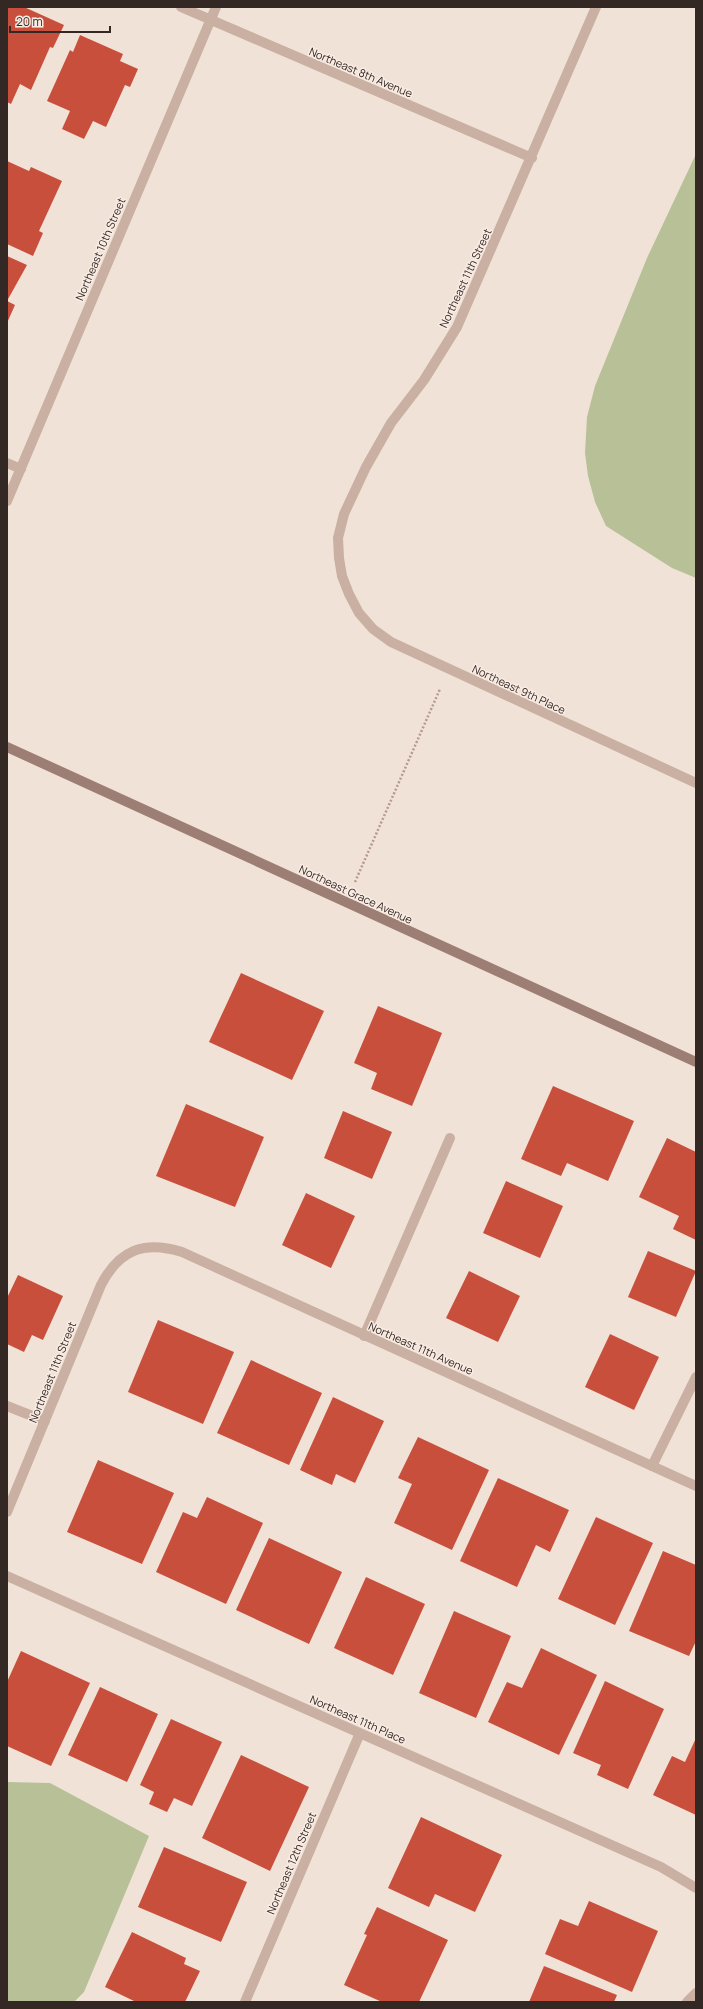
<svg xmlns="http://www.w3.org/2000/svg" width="703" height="2009" font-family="Manrope,sans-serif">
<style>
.green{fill:#b7c097}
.building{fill:#c94f3d}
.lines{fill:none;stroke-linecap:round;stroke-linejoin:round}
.path{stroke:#b59a8d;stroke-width:2.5;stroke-dasharray:2 2;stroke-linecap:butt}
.service{stroke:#c9b0a3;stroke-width:10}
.minor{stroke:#c9b0a3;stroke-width:10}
.secondary{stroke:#9d7e74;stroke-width:10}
.labels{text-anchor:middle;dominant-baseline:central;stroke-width:3;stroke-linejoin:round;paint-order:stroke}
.street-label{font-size:11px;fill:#342825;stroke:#f9ece3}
</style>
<rect width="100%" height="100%" fill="#f1e2d7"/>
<path class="green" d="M696,154v424l-24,-10 -66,-42 -11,-24 -7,-26 -3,-23 2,-36 8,-31 52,-128z
M7,1782l43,1 99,53 -65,156 -10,10h-67z"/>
<path class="building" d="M7,7h17l40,18 -11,23 -3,-1 -19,43 -11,-6 -9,20 -4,-2z
M80,35l43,19 -3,7 18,8 -8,18 -5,-2 -19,42 -13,-6 -9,18 -22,-10 8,-18 -23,-10 23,-51 3,2z
M7,161l22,10 2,-4 31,14 -23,50 4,2 -10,23 -26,-12z
M7,256l20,9 -20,36 8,4 -8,18z
M241,973l83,38 -32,69 -83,-38z
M378,1006l64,27 -30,73 -41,-17 6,-16 -23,-10z
M553,1086l81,35 -26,60 -41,-18 -6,13 -40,-17z
M186,1104l78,33 -29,70 -79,-31z
M343,1111l49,21 -20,47 -48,-21z
M667,1138l29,14v88l-23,-11 6,-13 -40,-19z
M506,1181l57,25 -23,52 -57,-25z
M306,1193l49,23 -24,52 -49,-23z
M648,1251l48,20 -20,46 -48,-20z
M469,1271l51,25 -22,46 -52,-24z
M18,1275l45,21 -20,44 -11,-5 -8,17 -17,-8v-46z
M158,1320l76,32 -31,72 -75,-32z
M610,1334l49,23 -25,53 -49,-23z
M251,1360l71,33 -33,72 -72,-32z
M333,1397l51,24 -29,62 -19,-9 -4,11 -32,-15z
M418,1437l71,33 -37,80 -58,-27 18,-39 -14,-6z
M98,1460l76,33 -32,71 -75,-32z
M498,1478l71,32 -19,42 -14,-7 -19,42 -57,-26z
M207,1497l56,26 -37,81 -70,-32 27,-60 14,6z
M596,1517l57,26 -38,82 -57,-26z
M269,1538l73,34 -33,72 -73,-34z
M663,1551l33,14v76l-7,15 -60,-25z
M366,1577l59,27 -32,71 -59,-27z
M454,1611l57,25 -35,82 -57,-25z
M541,1648l56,27 -38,80 -71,-33 19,-40 15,6z
M21,1651l69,32 -39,83 -44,-20v-64z
M605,1681l59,28 -36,80 -31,-14 4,-10 -28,-12z
M100,1687l58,27 -31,68 -59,-27z
M171,1719l51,23 -30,64 -18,-8 -7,14 -18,-8 5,-12 -14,-7z
M696,1738v77l-43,-20 19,-39 13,6z
M241,1755l68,32 -39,84 -68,-33z
M421,1817l81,38 -27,57 -40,-18 -6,13 -41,-19z
M164,1847l83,35 -26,60 -83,-35z
M589,1901l69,30 -26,61 -87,-38 15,-35 18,7z
M377,1907l71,33 -29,62h-37l-38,-17 23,-50 -3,-1z
M132,1932l54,26 -2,6 16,7 -15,31h-49l-31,-15z
M544,1966l73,29 -3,7h-85z"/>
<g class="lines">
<path class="path" d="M355,882l85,-193"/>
<path class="service" d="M7,463l14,6
M364,1336l86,-198
M7,1406l38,15
M652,1466l44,-89"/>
<path class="minor" d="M181,7l351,151
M596,7l-139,320 -33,53 -33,43 -25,44 -22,47 -6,24 1,20 3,18 7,18 10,19 14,16 18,13 305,141
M7,501l209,-494
M7,1512l94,-227c18,-35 43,-45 81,-33l514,234
M7,1576l654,291 35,21
M245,2002l115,-269
M687,2002l9,-9"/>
<path class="secondary" d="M7,747l689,315"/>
</g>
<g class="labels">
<g class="street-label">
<text transform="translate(361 72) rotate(23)">Northeast 8th Avenue</text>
<text transform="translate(100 249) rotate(-67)">Northeast 10th Street</text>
<text transform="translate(465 278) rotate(-65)">Northeast 11th Street</text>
<text transform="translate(519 689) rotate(25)">Northeast 9th Place</text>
<text transform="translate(356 894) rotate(25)">Northeast Grace Avenue</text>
<text transform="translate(421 1348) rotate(24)">Northeast 11th Avenue</text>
<text transform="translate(52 1372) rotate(-68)">Northeast 11th Street</text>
<text transform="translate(358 1719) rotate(24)">Northeast 11th Place</text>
<text transform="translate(291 1863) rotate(-67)">Northeast 12th Street</text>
</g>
</g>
<rect width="703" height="2009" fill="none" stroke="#342825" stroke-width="16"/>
<path d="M10 26v6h100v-6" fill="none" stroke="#342825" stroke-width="2"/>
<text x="16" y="26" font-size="12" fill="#342825" stroke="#f9ece3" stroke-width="3" paint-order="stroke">20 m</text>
</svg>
